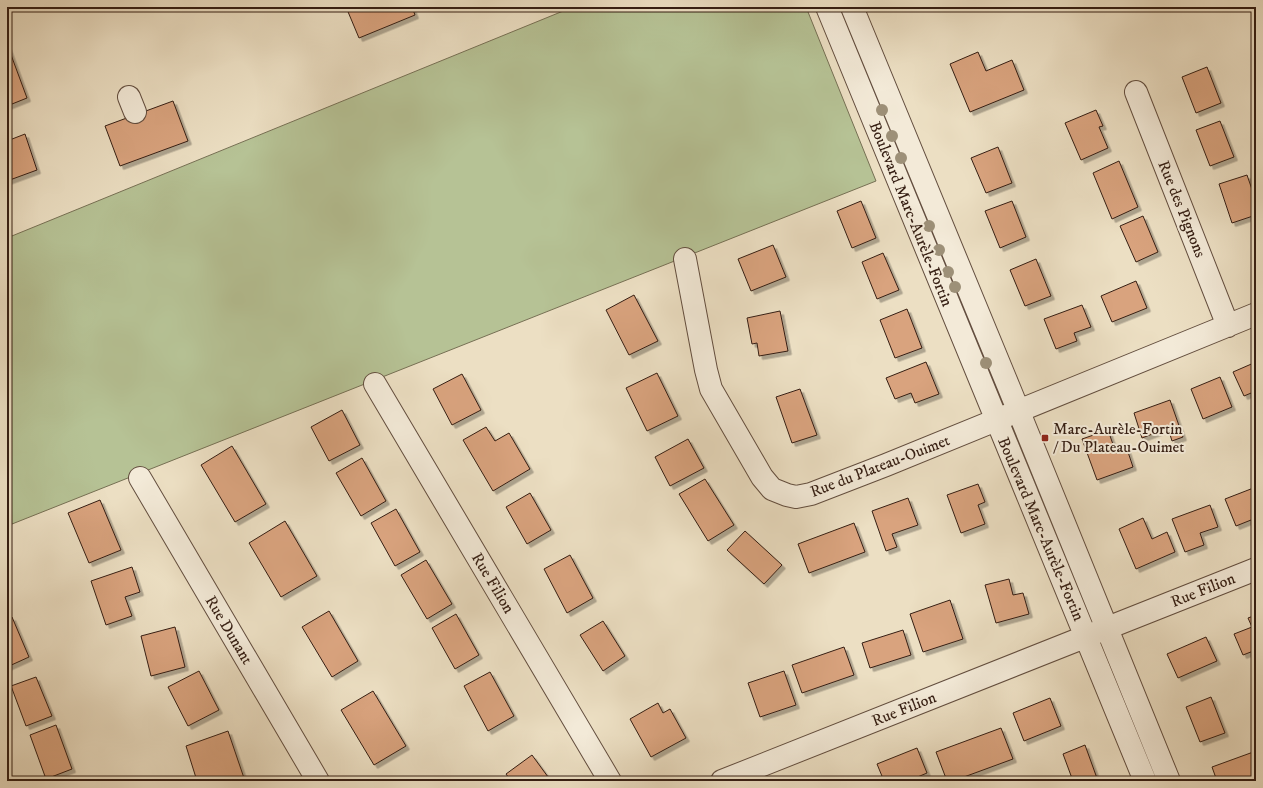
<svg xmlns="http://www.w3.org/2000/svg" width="1263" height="788" font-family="'IM FELL DW Pica',serif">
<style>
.green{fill:#b6c295;stroke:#767054}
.building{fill:#d9a37e;stroke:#351e13;filter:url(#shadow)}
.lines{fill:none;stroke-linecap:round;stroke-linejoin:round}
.minor-casing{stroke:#634e3f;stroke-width:24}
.minor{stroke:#f3ead8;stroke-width:22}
.tree{fill:#9d9078}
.poi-dot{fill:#8f2418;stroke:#f3ead8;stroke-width:1.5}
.labels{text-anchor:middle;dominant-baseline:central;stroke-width:4;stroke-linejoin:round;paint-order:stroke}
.street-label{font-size:16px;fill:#351e13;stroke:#f3ead8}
.poi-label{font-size:16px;fill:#351e13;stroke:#f3ead8;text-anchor:start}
</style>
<defs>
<filter id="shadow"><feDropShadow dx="3.5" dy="3.5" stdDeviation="0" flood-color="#0004"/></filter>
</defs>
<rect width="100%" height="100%" fill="#ecdfc3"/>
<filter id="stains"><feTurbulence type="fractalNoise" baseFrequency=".005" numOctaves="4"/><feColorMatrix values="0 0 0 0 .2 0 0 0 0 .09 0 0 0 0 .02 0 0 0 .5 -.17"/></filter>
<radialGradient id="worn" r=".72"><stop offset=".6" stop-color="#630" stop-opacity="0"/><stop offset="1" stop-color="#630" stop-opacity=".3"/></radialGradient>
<path class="green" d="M573,7h233l70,174 -869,345v-288z
M867,77h2l129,311 -4,2z"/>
<path class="building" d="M346,7h66l3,8 -56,23z
M7,44l20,54 -20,8z
M978,52l8,19 26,-11 12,30 -54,22 -20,-48z
M1207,67l14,36 -25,10 -14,-36z
M173,101l15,40 -68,25 -15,-40z
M1096,110l7,16 -4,1 9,21 -27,12 -16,-37z
M1220,121l14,36 -24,9 -14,-36z
M25,134l12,36 -30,11v-40z
M998,147l14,36 -26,10 -15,-35z
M1119,161l19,46 -26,12 -19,-46z
M1247,175l9,26v14l-24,8 -13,-39z
M861,201l15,37 -24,10 -15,-37z
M1012,201l14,36 -26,11 -15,-37z
M1143,216l15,36 -22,10 -16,-36z
M773,245l13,32 -35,14 -13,-32z
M883,253l16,37 -22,9 -15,-37z
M1036,259l15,37 -26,10 -15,-36z
M1136,281l11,27 -35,14 -11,-26z
M634,295l24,46 -29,14 -23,-45z
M1082,305l9,22 -17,6 3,8 -21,8 -12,-30z
M907,309l15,39 -27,10 -15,-38z
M780,311l8,40 -29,5 -2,-13 -5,1 -5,-26z
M926,362l13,32 -24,9 -4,-10 -16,6 -9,-21z
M1256,362v29l-12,5 -11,-24z
M657,373l21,43 -31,15 -21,-43z
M462,374l19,36 -29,15 -19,-36z
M1220,377l12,30 -29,12 -12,-30z
M800,389l17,46 -25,8 -16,-46z
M1170,400l13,37 -11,4 -4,-13 -26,10 -8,-25z
M342,410l18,35 -31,16 -18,-34z
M486,427l9,14 14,-8 21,36 -37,22 -30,-51z
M1108,430l8,23 11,-4 6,18 -36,13 -15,-41z
M688,439l16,29 -34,18 -15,-29z
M232,446l34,58 -31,18 -34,-57z
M362,458l24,43 -25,15 -25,-43z
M705,479l29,46 -26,16 -29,-47z
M978,484l7,18 -7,3 7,19 -24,9 -14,-38z
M1256,487v31l-20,8 -11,-27z
M530,493l21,37 -24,14 -21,-37z
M908,498l10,27 -26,9 5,13 -11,4 -14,-40z
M100,500l21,50 -32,13 -21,-50z
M1210,505l8,22 -18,6 4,12 -19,7 -13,-33z
M396,509l24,43 -25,14 -24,-43z
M1143,518l9,21 15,-7 8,20 -39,17 -17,-40z
M285,521l32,55 -36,21 -32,-54z
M854,523l11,29 -56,21 -11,-29z
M745,531l37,34 -18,19 -37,-34z
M570,555l23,43 -26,15 -23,-44z
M426,560l26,44 -25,15 -26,-44z
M132,567l8,25 -15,5 7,19 -26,9 -15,-44z
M1009,579l4,16 10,-2 6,21 -33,9 -11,-38z
M950,600l13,39 -40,13 -13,-38z
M329,611l29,50 -26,16 -30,-50z
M456,614l23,41 -24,14 -23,-41z
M1256,615v35l-13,5 -9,-21 18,-7 -4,-9z
M12,617l17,40 -22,10v-48z
M603,621l22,35 -22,15 -23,-36z
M175,627l10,40 -34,9 -10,-40z
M903,630l8,25 -41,13 -8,-25z
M1206,637l11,24 -39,17 -11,-24z
M844,647l10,28 -52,18 -10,-28z
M199,671l20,39 -31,16 -20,-39z
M784,671l12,34 -36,12 -12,-34z
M490,672l24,44 -26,15 -24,-45z
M36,677l16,39 -26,10 -15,-40z
M373,691l33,55 -32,19 -33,-55z
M1211,697l14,36 -25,9 -14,-35z
M1050,698l11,28 -37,15 -11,-28z
M658,703l5,10 7,-4 16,29 -35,19 -21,-38z
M56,725l16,44 -26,10 -16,-44z
M1001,728l12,31 -60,22h-6l-11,-29z
M228,731l17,50h-48l-11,-35z
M1085,745l13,36h-25l-10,-27z
M917,748l10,25 -19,8h-24l-7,-17z
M1256,751v29l-3,1h-36l-5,-14z
M532,755l19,26h-40l-5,-7z"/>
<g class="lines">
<g class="minor-casing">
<path id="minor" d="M827,7l318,774
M852,7l158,383 159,391
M1136,92l92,234
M129,97l6,15
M685,259l21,111 5,19 51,88 10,12 15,6 9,2 15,-3 75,-29 370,-151
M375,384l235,397
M140,478l178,303
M722,781l534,-212"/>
</g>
<use href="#minor" class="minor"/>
</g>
<g class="tree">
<circle cx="882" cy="110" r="6"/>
<circle cx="892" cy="136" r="6"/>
<circle cx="901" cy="158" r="6"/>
<circle cx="929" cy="226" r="6"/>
<circle cx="939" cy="250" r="6"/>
<circle cx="948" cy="272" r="6"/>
<circle cx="955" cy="287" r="6"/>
<circle cx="986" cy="363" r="6"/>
</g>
<rect class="poi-dot" x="1041" y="434" width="8" height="8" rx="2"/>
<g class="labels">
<g class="street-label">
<text transform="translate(1182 209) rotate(68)">Rue des Pignons</text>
<text transform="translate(911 214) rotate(68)">Boulevard Marc-Aurèle-Fortin</text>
<text transform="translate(880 466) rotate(-21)">Rue du Plateau-Ouimet</text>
<text transform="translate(1041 529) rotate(67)">Boulevard Marc-Aurèle-Fortin</text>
<text transform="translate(493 583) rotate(59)">Rue Filion</text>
<text transform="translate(1203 590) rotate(-22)">Rue Filion</text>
<text transform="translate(229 630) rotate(59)">Rue Dunant</text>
<text transform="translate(904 709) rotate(-22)">Rue Filion</text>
</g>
<g class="poi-label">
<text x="1053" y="429">Marc-Aurèle-Fortin<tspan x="1053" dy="18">/ Du Plateau-Ouimet</tspan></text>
</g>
</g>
<rect width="1263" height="788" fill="none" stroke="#ecdfc3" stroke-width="24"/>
<rect x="8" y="8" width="1247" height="772" fill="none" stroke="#351e13" stroke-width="2"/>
<rect x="12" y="12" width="1239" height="764" fill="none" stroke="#351e13"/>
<rect width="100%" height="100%" filter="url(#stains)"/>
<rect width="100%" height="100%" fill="url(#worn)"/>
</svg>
